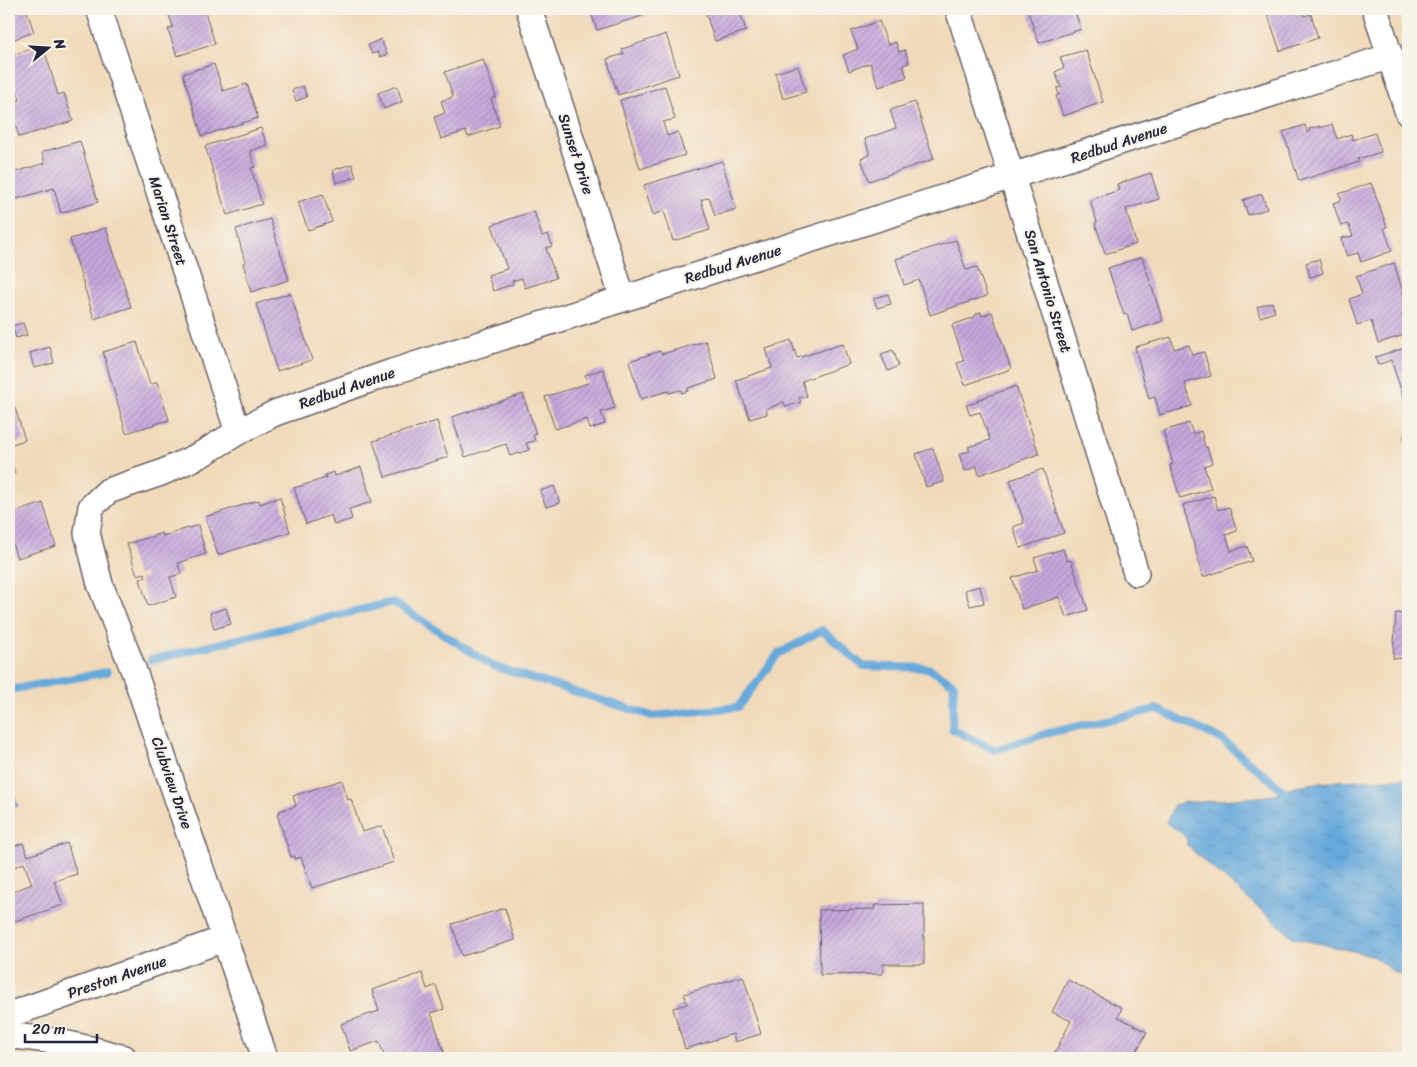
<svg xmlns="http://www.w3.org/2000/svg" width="1417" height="1067" font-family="Sriracha,sans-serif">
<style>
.water{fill:url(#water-ripples);stroke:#44668b}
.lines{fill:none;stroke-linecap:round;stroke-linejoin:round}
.stream{stroke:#66a9db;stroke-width:8}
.building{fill:url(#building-hatch)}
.street-casing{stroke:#6a6267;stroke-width:28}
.street{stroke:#fff;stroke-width:25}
.labels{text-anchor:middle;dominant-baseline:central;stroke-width:4;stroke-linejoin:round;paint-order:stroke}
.street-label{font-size:15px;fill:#22223b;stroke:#f7f3e8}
</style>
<defs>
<pattern id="water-ripples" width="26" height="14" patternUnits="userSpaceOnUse" patternTransform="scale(1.25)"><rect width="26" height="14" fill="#66a9db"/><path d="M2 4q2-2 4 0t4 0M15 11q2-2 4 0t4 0" fill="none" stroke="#5489b3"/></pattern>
<pattern id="building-hatch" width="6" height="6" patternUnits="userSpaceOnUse" patternTransform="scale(1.25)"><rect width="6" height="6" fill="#c6a9dd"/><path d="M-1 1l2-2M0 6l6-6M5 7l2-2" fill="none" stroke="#a089b4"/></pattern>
</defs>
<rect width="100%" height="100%" fill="#f7f3e8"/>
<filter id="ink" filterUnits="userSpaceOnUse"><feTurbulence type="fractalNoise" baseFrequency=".02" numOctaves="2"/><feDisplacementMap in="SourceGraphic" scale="10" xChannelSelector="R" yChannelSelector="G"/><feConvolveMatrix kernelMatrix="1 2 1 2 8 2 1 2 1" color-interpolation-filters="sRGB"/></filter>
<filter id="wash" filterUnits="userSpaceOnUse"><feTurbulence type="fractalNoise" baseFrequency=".0096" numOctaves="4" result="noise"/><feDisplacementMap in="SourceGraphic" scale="20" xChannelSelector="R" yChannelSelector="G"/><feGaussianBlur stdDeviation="1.12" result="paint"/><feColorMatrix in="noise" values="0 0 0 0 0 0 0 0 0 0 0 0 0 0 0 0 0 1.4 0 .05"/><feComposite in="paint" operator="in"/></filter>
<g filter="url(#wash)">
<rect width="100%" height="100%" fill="#f1daba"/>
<path class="water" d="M1408,778v199l-14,-5 -23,-17 -77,-17 -90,-77 -17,-16 -1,-9 -20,-13 8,-18 13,-3h13l68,-6 34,-11 36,-4z
M13,791l5,15 -7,3 1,5 -3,1v-23z"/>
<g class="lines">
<path class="stream" d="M151,660l242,-58 100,64 159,50 86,-9 40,-53 44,-24 41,36 65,2 26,16 -2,45 43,21 53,-17 109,-24 64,30 63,52 9,2
M9,690l98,-18"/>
</g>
<g id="blocks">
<path class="building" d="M9,9h17l8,23 -25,9z
M167,9h37l11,35 -38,12 -9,-27 5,-2z
M590,9h67l1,2 -61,19z
M723,9h16l7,22 -31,10 -9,-27z
M855,9h13l-12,4z
M1027,9h47l7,20 -42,14z
M1266,9h35l3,7 7,-2 7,24 -38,13z
M879,21l9,24 8,-3 3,10 6,-2 4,13 -6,2 4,12 -28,10 -9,-24 -21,8 -6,-16 15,-6 -7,-18z
M666,34l13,41 -61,20 -11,-36 17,-5 -2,-5z
M381,39l6,16 -7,2 -2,-5 -6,2 -4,-9z
M43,45l15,50 6,-2 9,28 -54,16 -10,-33 11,-4 -11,-36v-8z
M1086,50l17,52 -40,14 -7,-20 3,-1 -2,-7 4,-1 -6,-15 9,-4 -4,-11z
M483,59l13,38 -5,2 9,27 -32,11 -2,-6 -25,8 -7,-22 11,-4 -4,-12 12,-4 -8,-25z
M214,64l9,27 24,-7 11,34 -56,18 -19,-62z
M798,66l8,26 -23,7 -8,-26z
M303,86l4,11 -11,4 -4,-11z
M397,86l5,16 -18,7 -6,-16z
M665,86l10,33 -12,3 4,14 11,-4 7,23 -45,14 -20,-69z
M915,102l19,57 -65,22 -8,-23 9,-3 -5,-16 31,-11 -6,-18z
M1332,124l5,15 14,-5 2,6 22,-7 6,19 -23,7 1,3 -60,19 -16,-49 22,-7 2,8 3,-1 -1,-3 11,-3v2z
M261,128l6,17 -17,6 5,16 -4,1 11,36 -35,11 -22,-69z
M80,141l18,61 -37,11 -7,-25 -38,11 -7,-25 36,-11 -3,-11z
M722,161l14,48 -21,7 -6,-19 -8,3 9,30 -37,11 -9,-30 -11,4 -9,-30z
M352,164l4,13 -20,6 -3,-13z
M1151,173l8,26 -33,10 10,35 -31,10 -10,-31 2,-1 -7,-22 29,-10 -2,-6z
M1371,183l16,44 -3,1 8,23 -31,11 -3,-9 -11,3 -6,-18 12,-2 -5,-12 -7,2 -8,-23 9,-3 -3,-6z
M323,194l9,28 -24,8 -10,-28z
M1262,194l5,15 -19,6 -5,-15z
M534,211l8,25 6,-2 4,12 -6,2 10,30 -31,10 -3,-10 -10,3 1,3 -20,7 -5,-16 19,-6 -15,-44z
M270,219l19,61 -38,12 -8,-29 2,-1 -9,-33z
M106,228l25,79 -37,12 -24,-80z
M956,240l10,30 11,-3 10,29 -57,19 -11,-35 -15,5 -8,-26z
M1142,257l21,64 -31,10 -5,-17 -3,1 -16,-47z
M1319,259l4,14 -13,4 -4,-14z
M1394,263l14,45v5l-6,1 6,20 -30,9 -7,-22 -14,4 -8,-26 13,-5 -6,-18z
M290,293l22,67 -35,11 -21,-67z
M888,294l3,10 -14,4 -3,-10z
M1272,302l3,10 -15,5 -3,-10z
M981,312l1,4 10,-4 19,57 -46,16 -8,-22 7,-2 -12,-36 23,-8v-2z
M23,323l4,12 -11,3 -4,-12z
M1171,337l3,12 15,-4 3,10 12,-3 7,24 -26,7 7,23 -32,9 -5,-18 -6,2 -14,-52z
M791,340l6,18 46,-14 6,20 -47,17 5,15 -8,2 2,4 -15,5 -2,-5 -18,7 1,5 -17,5 -14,-39 36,-12 -6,-19z
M706,341l11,38 -29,9v3l-6,2 -1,-3 -12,3 -1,-2 -27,8 -12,-38 31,-10 2,3z
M137,342l13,43 7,-3 12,38 -43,13 -23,-81z
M50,347l4,16 -20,5 -4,-15z
M1408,347v63l-17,-50 -13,5 -3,-8z
M893,350l6,16 -11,5 -7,-17z
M603,369l12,39 -14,4 4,12 -15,5 -3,-10 -32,10 -10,-32 43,-14 -3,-8z
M1016,386l23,68 -60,21 -2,-9 -12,5 -6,-17 11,-3 -2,-4 22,-7 -10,-28 -10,3 -4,-10 12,-3 -1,-2z
M523,394l13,40 -3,1 2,6 -9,2 3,7 -19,6 -4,-12 -41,13 -13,-40z
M15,408l10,32 -16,5v-35z
M437,421l11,36 -63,20 -12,-36z
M1189,423l4,11 8,-3 4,16h2l5,16 -8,3 7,23 -31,9 -10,-33 3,-1 -10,-33z
M1408,435v14l-4,-13z
M933,448l11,34 -18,5 -10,-33z
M9,454l6,19 -6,2z
M361,467l11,35 -23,7 3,10 -18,6 -3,-10 -25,9 -12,-36 32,-10 -1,-3 9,-3 1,4z
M1043,469l21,64 -44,15 -7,-21 11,-4 -14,-43z
M554,486l6,17 -14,4 -6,-16z
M1214,496l4,14 11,-3 8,24 -11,4 5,16 16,-5 5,15 -49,16 -20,-72z
M280,497l10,35 -72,23 -13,-38 54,-17 1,4z
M43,503l13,43 -39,12 -8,-24v-20z
M198,525l8,29 -28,9 3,11 -11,3 6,20 -28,9 -8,-27 6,-2 -1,-4 -8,2 -10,-31 35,-11 1,3z
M1063,549l4,12 4,-1 17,50 -22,7 -7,-20 -37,12 -10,-31 26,-8 -4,-12z
M980,586l4,17 -14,3 -5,-16z
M226,608l5,16 -17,5 -4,-16z
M1396,613l12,1v45l-15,-1z
M342,780l6,20 3,-1 11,33 20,-6 12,36 -82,26 -11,-31 -6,2v-3l-4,1 -14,-43 3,-1 -1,-2 17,-5 -3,-10z
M23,843l5,13 39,-13 10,31 -23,7 9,24 -54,18v-30l23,-9 -8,-21 -15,6v-21z
M924,904v60h-41v10l-63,1 -1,-65 56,-1 -1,-4z
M505,908l10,32 -53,16 -10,-32z
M422,973l5,16 9,-4 8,24 -13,4 14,42 -10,3h-50l-6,-17 -29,10 -9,-27 38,-13 -7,-21z
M743,976l18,58 -26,8 -2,-8 -48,15 -12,-41 14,-4 -3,-10z
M1068,980l54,28 -4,9 29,15 -14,26h-81l19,-37 -19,-9z"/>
</g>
</g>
<g filter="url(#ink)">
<use href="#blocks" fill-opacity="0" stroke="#6a6267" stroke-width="1"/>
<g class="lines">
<g class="street-casing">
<path id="street" d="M99,9l139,423
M529,9l94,290
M958,9l54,168 124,396
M1375,9l33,104
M9,1015l215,-76
M9,1036c40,2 77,11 115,22
M265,1058l-130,-384 -35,-90 -13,-51 4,-26 17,-16 53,-18 39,-18 38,-23 37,-19 117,-41 999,-316"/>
</g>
<use href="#street" class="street"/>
</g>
</g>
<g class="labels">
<g class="street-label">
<text transform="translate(1119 143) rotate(-18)">Redbud Avenue</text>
<text transform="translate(576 154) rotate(72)">Sunset Drive</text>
<text transform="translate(168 221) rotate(72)">Marian Street</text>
<text transform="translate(733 264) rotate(-17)">Redbud Avenue</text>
<text transform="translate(1048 291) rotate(73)">San Antonio Street</text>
<text transform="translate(347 388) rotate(-19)">Redbud Avenue</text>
<text transform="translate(172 783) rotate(71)">Clubview Drive</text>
<text transform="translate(117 977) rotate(-19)">Preston Avenue</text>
</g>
</g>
<rect width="1417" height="1067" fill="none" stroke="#f7f3e8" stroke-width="30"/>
<g transform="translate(48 48) rotate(72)" stroke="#f7f3e8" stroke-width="4" paint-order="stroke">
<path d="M0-4L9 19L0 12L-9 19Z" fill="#22223b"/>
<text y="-8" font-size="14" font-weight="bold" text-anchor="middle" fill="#22223b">N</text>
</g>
<path d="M25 1034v8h72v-8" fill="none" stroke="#22223b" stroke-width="2.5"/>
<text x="32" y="1034" font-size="15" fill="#22223b" stroke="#f7f3e8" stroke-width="4" paint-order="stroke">20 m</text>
</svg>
